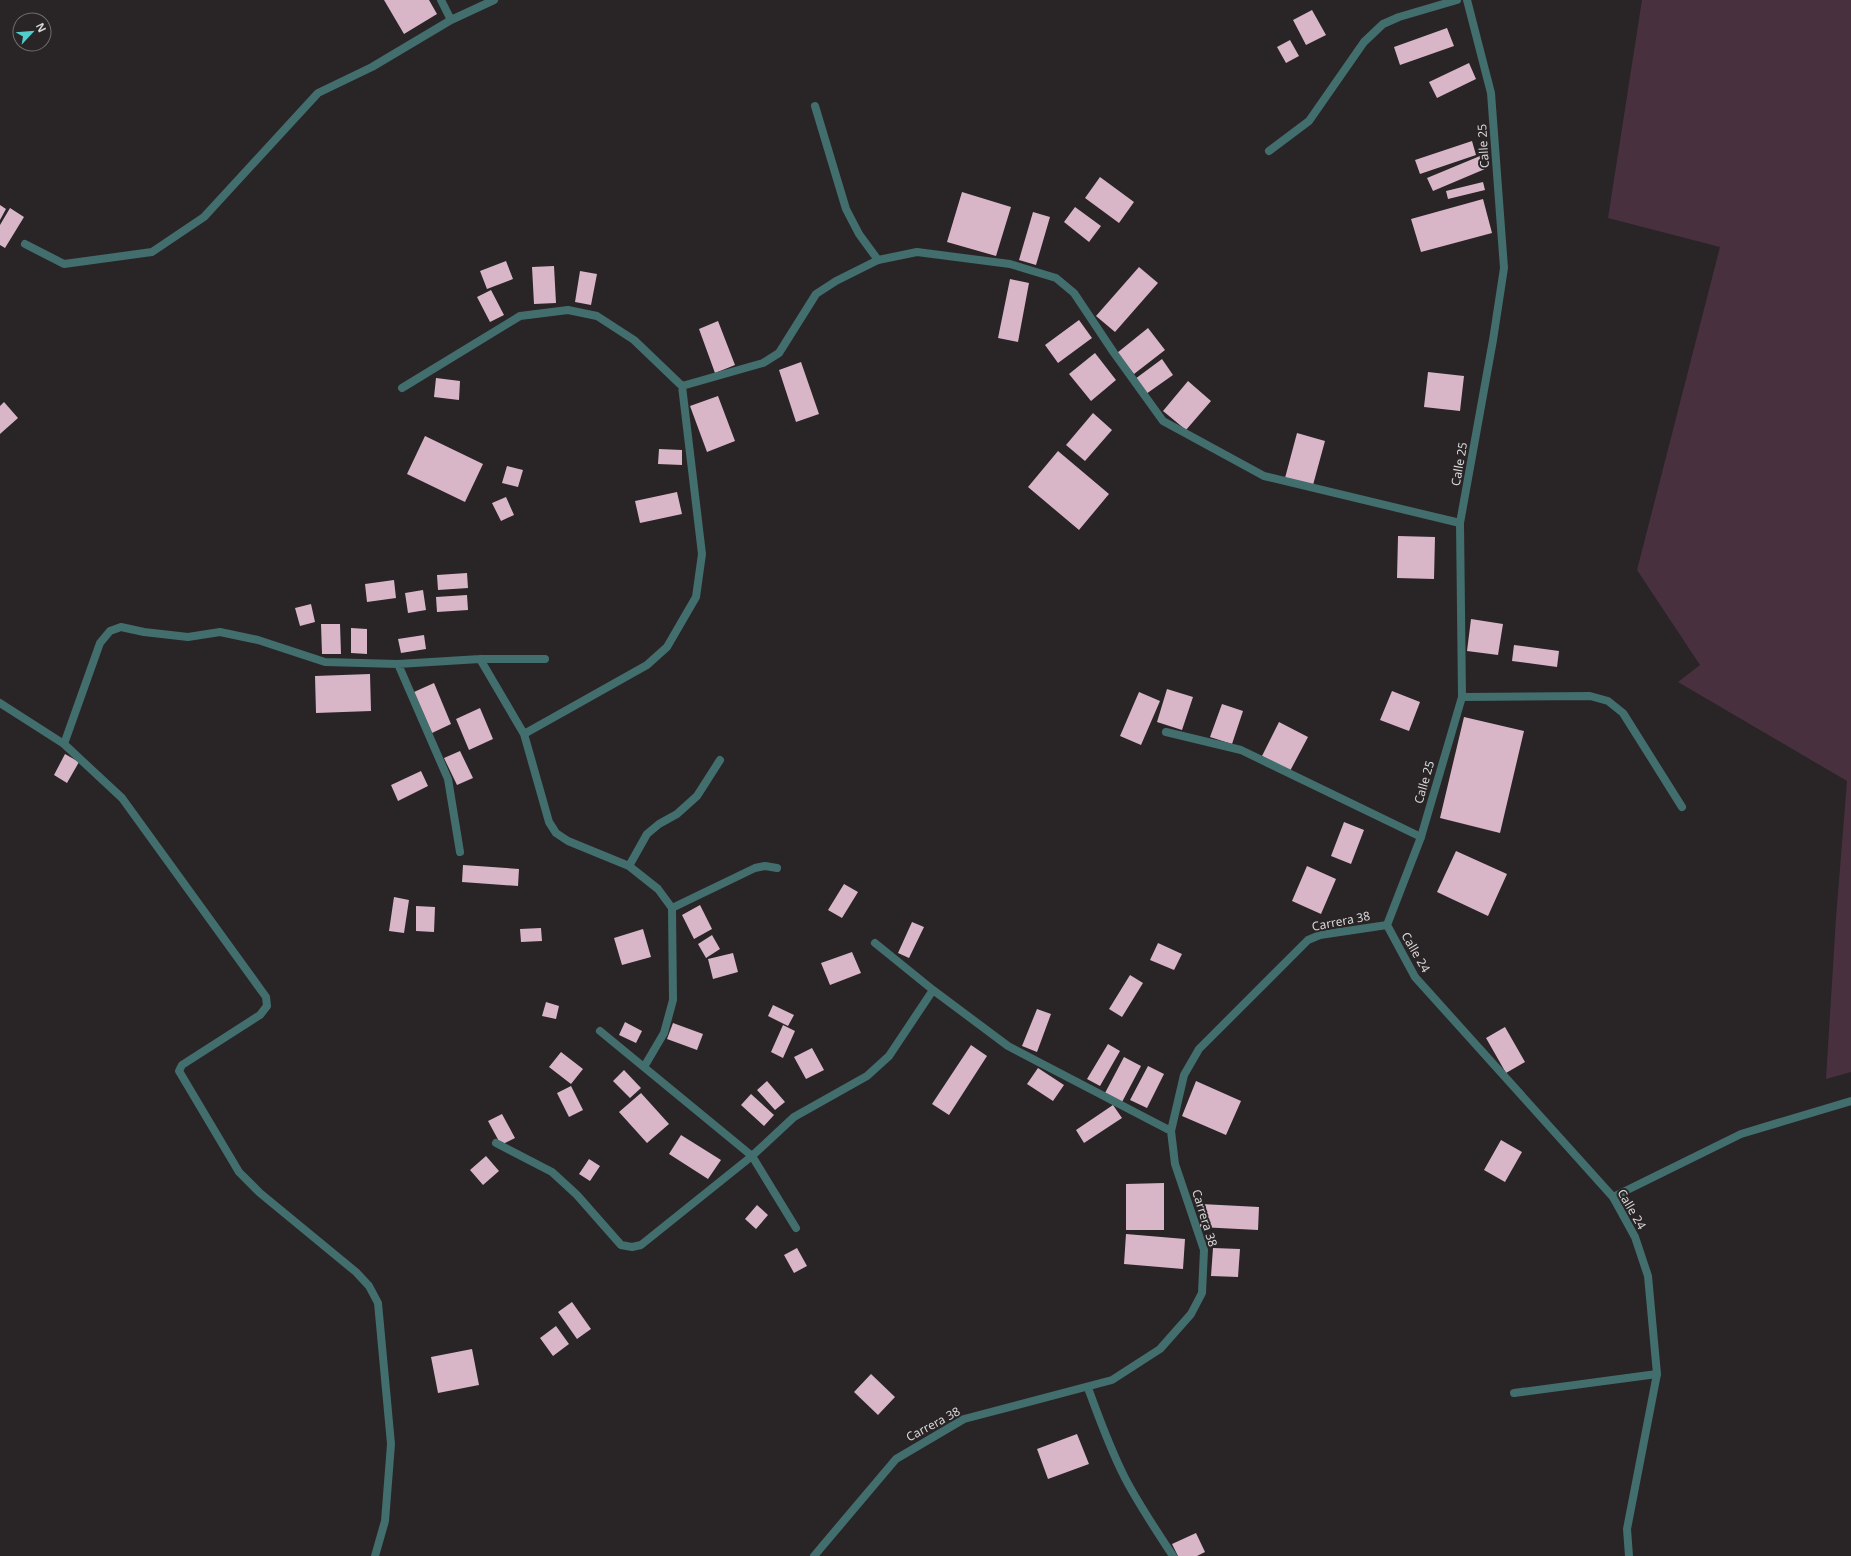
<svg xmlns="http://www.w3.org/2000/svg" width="1851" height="1556" font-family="'Noto Sans',sans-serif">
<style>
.green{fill:#49303e}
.building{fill:#d9b5c8}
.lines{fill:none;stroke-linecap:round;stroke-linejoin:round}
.service{stroke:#426e6d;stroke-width:8}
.minor{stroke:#426e6d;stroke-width:8}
.tertiary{stroke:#426e6d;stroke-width:8}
.labels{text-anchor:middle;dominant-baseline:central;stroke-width:4;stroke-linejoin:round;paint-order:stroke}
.street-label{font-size:12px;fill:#dad7d9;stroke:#292426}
</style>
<rect width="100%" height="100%" fill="#292426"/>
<path class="green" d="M1642,0h209v1072l-25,7 10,-161 11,-137 -169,-99 22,-17 -63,-95 83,-323 -112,-29z"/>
<path class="building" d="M384,0h45l8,14 -33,20z
M1312,10l14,25 -20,10 -13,-25z
M1447,28l7,18 -54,19 -6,-18z
M1290,40l9,16 -13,7 -9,-16z
M1469,63l7,16 -39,19 -8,-16z
M1472,141l4,14 -56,19 -5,-14z
M1480,156l5,13 -52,22 -6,-13z
M1100,177l34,25 -15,21 -34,-25z
M1483,182l2,8 -37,9 -2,-8z
M962,192l49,15 -15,49 -49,-14z
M1483,199l9,34 -71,19 -10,-33z
M0,205l6,4 -6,11z
M1075,207l26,19 -12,16 -25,-20z
M10,208l14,9 -19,31 -5,-3v-20z
M1033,212l17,5 -14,48 -17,-5z
M506,261l7,18 -26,10 -7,-18z
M554,266l2,37 -22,1 -2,-37z
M1139,267l19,16 -43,49 -19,-16z
M580,271l17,3 -6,31 -16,-3z
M1010,279l19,4 -11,59 -20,-4z
M491,290l13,25 -14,7 -13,-25z
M1079,320l13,18 -34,25 -13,-18z
M718,321l17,44 -20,8 -16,-44z
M1148,328l17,22 -31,24 -17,-21z
M1095,353l21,27 -25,21 -22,-27z
M1162,359l11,16 -27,19 -11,-15z
M801,362l18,52 -23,8 -17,-52z
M1428,372l36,4 -4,35 -36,-4z
M436,378l24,3 -1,19 -25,-3z
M1188,381l23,20 -25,29 -23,-19z
M718,396l17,45 -28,11 -17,-46z
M4,402l14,16 -18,16v-28z
M1093,413l19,17 -27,31 -19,-16z
M1297,433l28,8 -12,44 -28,-7z
M425,436l58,28 -18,38 -58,-28z
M659,449l23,1v15l-24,-1z
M1058,451l51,43 -30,36 -51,-43z
M507,466l16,4 -5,17 -16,-4z
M677,492l5,22 -42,9 -5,-22z
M506,497l8,18 -13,6 -9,-18z
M1398,536l37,1 -1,42 -37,-1z
M467,573l1,15 -30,2 -1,-15z
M394,580l2,18 -29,4 -2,-18z
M423,590l3,20 -18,3 -3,-20z
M467,595l1,15 -31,2 -1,-15z
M311,604l4,18 -15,4 -5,-18z
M1471,619l32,5 -5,31 -31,-4z
M321,624h19l1,30h-19z
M351,628l16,1v25l-16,-1z
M424,635l2,14 -25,4 -3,-14z
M1514,645l45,6 -2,16 -45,-6z
M370,674l1,37 -55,2 -1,-37z
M434,683l17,41 -19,9 -18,-41z
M1167,689l26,8 -11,33 -25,-8z
M1392,691l28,11 -11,29 -29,-11z
M1139,692l21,9 -19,44 -21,-9z
M1222,704l21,7 -11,33 -22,-7z
M480,708l13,31 -24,11 -13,-31z
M1464,717l60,14 -24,102 -60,-15z
M1279,722l29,15 -18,34 -28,-15z
M460,751l13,27 -16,7 -13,-27z
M65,754l14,8 -12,21 -13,-8z
M421,771l7,15 -30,15 -7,-16z
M1344,822l20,8 -13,34 -20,-8z
M1456,851l51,23 -19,42 -51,-24z
M463,865l56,4 -1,17 -56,-4z
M1307,866l29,13 -15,35 -29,-13z
M844,884l14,8 -16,26 -14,-8z
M394,897l15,3 -5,33 -15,-2z
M700,905l12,24 -18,10 -12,-24z
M416,906l19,1 -1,25 -18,-1z
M912,922l12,5 -15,31 -11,-5z
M541,928l1,13 -21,1 -1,-13z
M643,929l8,28 -29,8 -8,-27z
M712,935l8,14 -14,9 -8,-14z
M1158,943l24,11 -8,16 -24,-10z
M852,952l9,21 -31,12 -9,-22z
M733,953l5,19 -25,7 -5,-20z
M1130,975l13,8 -21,34 -13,-8z
M546,1002l13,4 -3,13 -14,-3z
M773,1005l21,10 -6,11 -20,-10z
M1037,1009l14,5 -14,38 -15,-6z
M625,1022l17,9 -6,12 -17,-8z
M673,1023l30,11 -6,16 -30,-11z
M783,1025l12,6 -12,27 -12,-6z
M1505,1027l20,35 -19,11 -20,-35z
M1108,1044l12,7 -20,35 -13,-7z
M971,1045l16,11 -38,59 -17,-11z
M812,1048l12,22 -18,9 -12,-22z
M561,1052l22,17 -12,15 -22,-17z
M1124,1057l17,9 -19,36 -17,-9z
M1148,1066l16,8 -17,34 -17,-8z
M1038,1068l26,17 -11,16 -26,-17z
M624,1070l17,18 -11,10 -17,-17z
M767,1081l18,21 -10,8 -18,-20z
M1196,1081l45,20 -15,34 -44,-19z
M571,1086l12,24 -14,7 -12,-24z
M641,1093l28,31 -22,19 -28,-31z
M751,1094l23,21 -10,11 -23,-21z
M1113,1105l9,13 -38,25 -8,-13z
M502,1114l13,24 -14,7 -13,-24z
M681,1135l40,25 -13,19 -39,-25z
M1501,1140l21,12 -17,30 -21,-12z
M486,1156l13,15 -16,14 -13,-15z
M589,1159l11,7 -10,15 -11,-7z
M1164,1183v47h-38v-46z
M1201,1204l58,3 -1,23 -58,-3z
M757,1205l11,10 -12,14 -11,-10z
M1126,1234l59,5 -2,30 -59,-5z
M797,1248l10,18 -13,7 -10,-18z
M1213,1248l27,1 -2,28 -27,-1z
M572,1302l19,27 -14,10 -19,-27z
M556,1326l13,18 -16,12 -13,-18z
M472,1349l7,36 -41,8 -7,-36z
M871,1374l24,23 -17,18 -24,-23z
M1077,1434l12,30 -41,15 -11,-30z
M1196,1533l9,19 -8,4h-19l-6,-12z"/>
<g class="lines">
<path class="service" d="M815,106l31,103 13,25 19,26
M1462,697l128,-1 18,5 15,12 59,94
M1088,1388c11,30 22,61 37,90 14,27 31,52 48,78
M1514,1393l143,-19"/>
<path class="minor" d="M441,0l10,20
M1269,151l40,-30 55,-79 19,-18 16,-7 58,-17
M25,244l39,20 88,-12 52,-35 114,-124 54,-26 79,-47 43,-20
M402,388l118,-72 48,-6 29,6 37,24 48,46 81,-23 16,-10 37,-59 20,-13 42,-21 39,-8 93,12 46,14 18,15 40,60 49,68 101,55 196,47
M480,659l44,75 25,88 7,11 12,8 61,25 29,23 14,19 1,92 -9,33 -20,34
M398,664l50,115 12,73
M0,703l64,41 58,54 144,199 1,9 -7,9 -78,50 -3,6 60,101 21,21 96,79 13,14 9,17 13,141 -6,77 -10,35
M1166,732l75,18 180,87
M524,734l123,-69 20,-18 29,-50 6,-43 -20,-168
M64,744l36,-101 10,-12 11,-4 23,5 44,5 32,-5 38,8 67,22 73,2 82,-5h65
M629,866l18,-32 12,-10 18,-10 20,-18 23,-36
M672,908l83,-40 10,-2 12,2
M875,943l58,47 75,56 163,85
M600,1031l152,125 44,72
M496,1143l56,29 25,23 44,50 11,2 9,-2 111,-89 42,-39 73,-41 22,-20 44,-66
M1613,1197l128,-63 110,-33
M814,1556l82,-97 68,-40 148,-39 48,-31 31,-35 11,-21 2,-43 -29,-86 -4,-33 13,-56 15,-26 109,-109 12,-5 67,-10"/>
<path class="tertiary" d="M1467,0l24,93 13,175 -11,72 -33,183 2,174 -41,140 -34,88 28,52 198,220 22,40 13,39 9,98 -30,155 2,27"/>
</g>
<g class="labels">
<g class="street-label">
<text transform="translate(1483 146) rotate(-94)">Calle 25</text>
<text transform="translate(1459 464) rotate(-80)">Calle 25</text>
<text transform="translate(1424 782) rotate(-74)">Calle 25</text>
<text transform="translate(1341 921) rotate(-11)">Carrera 38</text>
<text transform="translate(1416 952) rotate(60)">Calle 24</text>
<text transform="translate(1632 1209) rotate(60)">Calle 24</text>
<text transform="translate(1205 1218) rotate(73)">Carrera 38</text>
<text transform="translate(933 1424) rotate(-28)">Carrera 38</text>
</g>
</g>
<g transform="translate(32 32) rotate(64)"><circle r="19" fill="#292426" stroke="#706c6e"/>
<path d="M0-3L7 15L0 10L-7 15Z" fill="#53cdcb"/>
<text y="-6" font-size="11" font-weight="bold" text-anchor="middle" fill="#dad7d9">N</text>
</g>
</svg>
